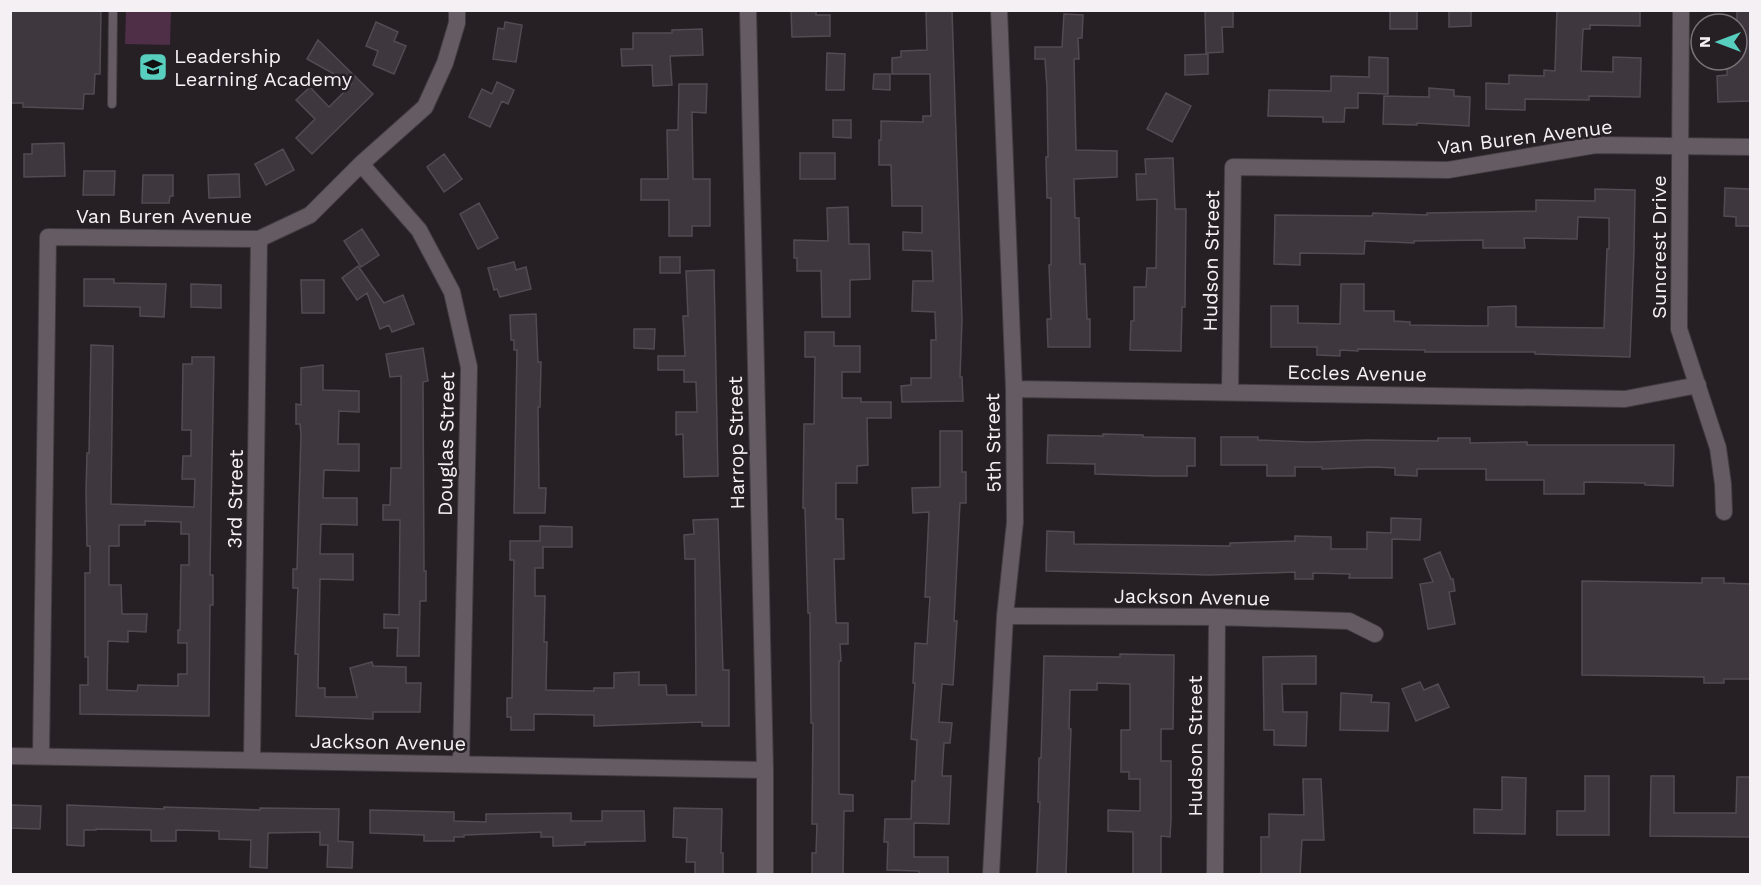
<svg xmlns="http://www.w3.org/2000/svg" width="1761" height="885" font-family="'Work Sans',sans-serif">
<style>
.green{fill:#4f2e48}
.building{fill:#3e373d;stroke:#534b51;stroke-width:1.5;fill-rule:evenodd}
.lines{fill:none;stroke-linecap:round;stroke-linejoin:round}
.lane-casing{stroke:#423c40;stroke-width:10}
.street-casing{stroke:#423c40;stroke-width:18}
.lane{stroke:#645c62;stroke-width:8}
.street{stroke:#645c62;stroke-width:16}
.labels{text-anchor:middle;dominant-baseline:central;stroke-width:5;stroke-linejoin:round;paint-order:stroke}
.poi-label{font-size:20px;fill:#f5f0f3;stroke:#262025;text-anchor:start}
.street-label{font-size:20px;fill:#f5f0f3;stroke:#262025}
</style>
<rect width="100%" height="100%" fill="#262025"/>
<path class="green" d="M126,11h45l-1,34 -45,-1z"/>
<path class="building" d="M10,10h91l-1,64h-5l-1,20h-10l-1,15 -60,-2v-4h-13z
M791,10h25v5h14v21l-38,1z
M926,10h26l10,310 -2,57h2l1,24 -61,1 -1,-16 10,-1v-7h20v-38h5l-1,-28 -23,-1 1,-30h20l-1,-30 -29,-1v-18l19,1v-27h-30l-1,-41h-12v-25h2v-19l42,1v-6h8l-1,-42h-38v-16l9,-1v-6l26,-1z
M1205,10h28v17h-11l1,25 -17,1z
M1390,10h27v19h-27z
M1449,10h22v16l-22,1z
M1557,10h83v16l-50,-1v4h-7l-2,42 32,1v-15l28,1 -1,39 -51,-1v4l-64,-1v11l-39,-1v-26l23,1v-9l35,1v-6l11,1z
M1737,10h13v91l-32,1 -1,-26 10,-1v-15h10z
M1064,14l19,1 -1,23h-4l1,21h-5l2,91 41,1v26l-43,2 1,39h4l1,46h5l2,55h3v28h-42l-1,-28h4l-2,-54h2v-67h-4l-1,-41h2l-1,-69 -2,-29h-10v-12h27z
M376,22l22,10 -4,9 12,5 -12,28 -21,-9 5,-14 -12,-5z
M505,22l17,3 -6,37 -23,-3 5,-31 6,1z
M702,29l1,26 -33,1 2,29 -19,1 -1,-21 -30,1 -1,-17h12v-16h39v-3z
M318,40l55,54 -61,60 -16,-16 19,-19 -19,-19 14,-13 19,20 23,-23 -45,-25z
M827,53l18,1 -1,36h-18z
M1208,54v20l-23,1v-20z
M1369,57l19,1v36l-30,-1v15h-13l-1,14h-21v-5l-55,-1 1,-26 62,1v-15l38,1z
M874,74h16v16l-17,-1z
M497,82l17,8 -6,14 -6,-3 -12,26 -21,-10 13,-28 10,5z
M679,84h28l-1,29 -14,-1 1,67h17v47h-18v10h-23v-36h-28v-21h27l-1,-49h11z
M1429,88l25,2v6l16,1 -1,29 -52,-3v2l-34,-1 1,-28 45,1z
M1166,93l25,13 -19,36 -25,-13z
M833,120h18v18l-18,-1z
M64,143l1,33 -41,1v-23h8v-10z
M283,149l11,21 -28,15 -11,-21z
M800,153h35v26h-35z
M444,154l18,25 -18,13 -17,-25z
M1173,158l2,51h11l-1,98h-3l-1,44 -51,-1 1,-29h3v-34h12l1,-19h9l1,-69 -20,1 -1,-26h10l-1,-15z
M84,171h31l-1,24h-31z
M239,174l1,23 -31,1 -1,-23z
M143,175h30v21h-3l-1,7h-27z
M1725,188l25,1v37h-14v-9l-12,-1z
M1595,189l40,1 -1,60 -4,107 -95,-3v-2h-110v-2l-67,-1v2l-18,-1v6l-23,-1v-8h-46v-41h27v17l42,1 1,-40h23v27h30v10l16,1v3l78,1v-19l28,-1v21l88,1 3,-79h2v-31l-31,-1 -1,22 -53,-1 1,10h-42v-8l-69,1v2l-49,-2 -1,13 -64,-1v12l-26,-1 1,-49 97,1 1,-3 54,2v-2l109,-2v-11l59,1z
M479,203l19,35 -20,11 -18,-35z
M848,207l1,37h20l1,35 -20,1v37h-28l-1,-46h-24v-13h-3v-18l34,1 -1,-33z
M362,229l17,26 -18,12 -17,-26z
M660,257h20v16h-20z
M514,262l2,8 10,-3 5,22 -31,8 -3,-8 -3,1 -6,-22z
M358,266l26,37 19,-8 11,29 -22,8 -3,-7 -9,4 -13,-36 -10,7 -15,-22z
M714,270l4,206 -34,1 -1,-43 -7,1v-23h21l-1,-30h-12v-12h-26v-14h27l-2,-40h5l-2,-45z
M84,279h30v4l52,1 -2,33 -24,-1v-9l-56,-1z
M301,280h23v33h-22z
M191,284l30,1v23l-30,-1z
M536,314l2,48h3l-1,45h-2l1,81h7l-1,25h-31l3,-163h-3v-10h-3l-1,-25z
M634,329h21l-1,20 -20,-1z
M805,332h29v14h26v26h-18v26h19v4h30v16h-24l1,47 -11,1v17h-21v36h7l1,40h-10l2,64h12v21h-8l1,17h-2v133l14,1v16h-9l-1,63h-31v-21h4l1,-29h-5l1,-101h-2l-1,-110h-2l-3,-105h-2l1,-84h10l1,-67h-10z
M91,345l22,1 -2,158 83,3 1,-28h-13l1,-23h8v-26h-9l1,-66h9v-7h22l-3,156 -1,62h3v30h-3l-1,111 -129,-2v-29h8v-28h-3v-84h5v-27h-3l-1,-53 1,-40h2zM145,521l36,1v12h8v31h-8l-1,65h-2v13h9v31h-9v12l-40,-1 -1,6 -30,-1 1,-49 20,1v-11l18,1 1,-18h-25l-1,-29h-12v-39h10v-21h26z
M423,348l5,33 -5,1 1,189h2v30h-6l-1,55h-22l1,-28h-14v-14l15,1 1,-95h-17v-15h7l1,-37h10v-92l-11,1 -4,-23z
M323,365v25l36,1v21l-20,-1 -1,33h21v27l-35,-1 -1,28h34v27l-36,-1 -1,30h33v26l-33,-1 -2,109h7v9h32l-7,-29 22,-6 1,4 33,1v16h15l-1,29h-47v7l-77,-3 2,-62h-3l3,-66h-5v-19h4l4,-134 -1,-11h-4v-20l5,1v-37z
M940,431h22v41h4v31h-6l-6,118h3l-4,64 -11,-1 -3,38 13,1 -2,20h-6l-2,33h9l-2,48 -35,-1v34h34v17h-29v-3l-32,-1 1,-28h-4l1,-23h26l1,-38h3l2,-41 -6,-1 4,-56h-2l2,-40 12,1 3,-47h-5l4,-85 -16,1 -1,-25 28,-1z
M1103,434l40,1v2l52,1v28h-8v10h-31l-61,-2v-10l-48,-1 1,-28 55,1z
M1221,437h37v3l52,2 57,-2 71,1v-3h32v5l57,-1v3h147l-1,41 -28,-1v-2l-61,-1v12h-40v-14h-58v-11h-69v7l-22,-1v-7l-20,-1 -53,2v-2h-27v9h-28v-11h-46z
M1391,518l30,1 -1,21 -28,-1v39h-43l1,-4 -37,-1v6h-18v-7l-85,3 -164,-4 1,-40 27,1v12l156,2v-3l65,-2v-5l36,1v12h36v-17l24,1z
M718,519l5,151h6v56h-27v-4l-108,4v-11l-60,-1v16h-23v-13h-4v-19h5l2,-138h-4v-19h30v-15l32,1v20h-29v21h-8v28h10l-1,46h3l-1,48 48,1v-3h20v-15l25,-1v13h27l1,10h29l-1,-136h-10l-1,-24 10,-1 -1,-14z
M1440,552l11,27h2l2,12 -6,1 6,32 -27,5 -8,-45 13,-2 -9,-23z
M1702,578h22v5l26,1v95h-26v4h-20v-6l-122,-2v-94l120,2z
M1120,654l54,1 -1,74h-12v32h10v58l-1,18 -9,-1v38h-28v-42l-25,-1v-21l32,1v-32h-11v-7h-8v-42h9v-46l-33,-1v7h-27l-1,39h2l-5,145h-29l3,-72h-2l1,-44h2l3,-102 76,1z
M1316,656v28h-34l1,28h24l-1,34 -32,-1v-15h-10l-1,-73z
M1420,682l4,8 14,-6 11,23 -33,14 -14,-32z
M1341,693l31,2 -1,7 18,1 -1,28 -48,-1z
M1585,776h24v59h-52v-24h28z
M1651,776h23v37h62l1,-36h13v60l-100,-1z
M1502,777l24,1 -1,56 -51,-1v-24l28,1z
M1303,779h18l3,61h-22l-2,34h-39v-37h8v-23l35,1z
M11,805l30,1 -1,23 -30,-1z
M67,805l97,4v-2l96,3v-2l79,1 -1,32 15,1 -1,26 -25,-1 1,-22h-8v-13l-52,1 -1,35 -17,-1 1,-27 -32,-1v-8l-43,-1v11h-25v-11l-55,-1v1h-12v16l-17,-1z
M674,808l48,1 -1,44h2v21h-28v-12h-9l1,-24 -14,-1z
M370,810l84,2v9l32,1v-8l85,-1v8h31v-10h42l1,30 -60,1v3l-32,1v-9h-12v-5l-77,3v2h-10v4h-30v-6l-54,-2z"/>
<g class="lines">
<g class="lane-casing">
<path id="lane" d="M112,104l1,-94"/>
</g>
<g class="street-casing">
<path id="street" d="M748,10l17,760v104
M1681,10l-2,319 39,119 5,36 1,28
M361,164l58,66 33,62 17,75 -8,397
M1014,389l611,10 73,-14
M1230,392l3,-225 215,3 148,-25 154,2
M1005,616l212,1 132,4 26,13
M10,756l755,14
M41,756l7,-519 211,2 51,-24 51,-51 64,-57 20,-44 12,-40v-13
M252,760l7,-521
M991,874l14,-258 10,-94 -1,-133 -15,-379
M1215,874l2,-257"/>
</g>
<use href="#lane" class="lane"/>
<use href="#street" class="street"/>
</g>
<defs>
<g id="school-square" transform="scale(1.5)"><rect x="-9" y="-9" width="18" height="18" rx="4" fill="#58cebf" stroke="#262025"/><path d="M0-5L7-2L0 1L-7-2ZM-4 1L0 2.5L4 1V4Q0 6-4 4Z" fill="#111"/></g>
</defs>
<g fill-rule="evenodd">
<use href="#school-square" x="153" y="67"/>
</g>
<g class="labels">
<g class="poi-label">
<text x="174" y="56">Leadership<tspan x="174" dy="23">Learning Academy</tspan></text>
</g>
<g class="street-label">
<text transform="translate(1525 137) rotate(-7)">Van Buren Avenue</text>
<text x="164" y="216">Van Buren Avenue</text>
<text transform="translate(1659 247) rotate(-90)">Suncrest Drive</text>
<text transform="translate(1211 261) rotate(-89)">Hudson Street</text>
<text transform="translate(1357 373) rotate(1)">Eccles Avenue</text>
<text transform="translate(736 443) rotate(-91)">Harrop Street</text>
<text transform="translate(993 443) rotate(-91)">5th Street</text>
<text transform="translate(446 444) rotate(-89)">Douglas Street</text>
<text transform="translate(235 499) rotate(-89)">3rd Street</text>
<text transform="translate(1192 597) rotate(1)">Jackson Avenue</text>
<text transform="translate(388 742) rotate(1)">Jackson Avenue</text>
<text transform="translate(1195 746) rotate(-90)">Hudson Street</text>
</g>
</g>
<rect width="1761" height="885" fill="none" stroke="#f5f0f3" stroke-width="24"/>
<g transform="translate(1719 42) rotate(270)"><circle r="28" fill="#262025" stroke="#797377" stroke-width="1.5"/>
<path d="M0-4.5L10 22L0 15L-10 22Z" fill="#58cebf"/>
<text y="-9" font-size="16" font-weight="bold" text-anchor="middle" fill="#f5f0f3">N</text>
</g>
</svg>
